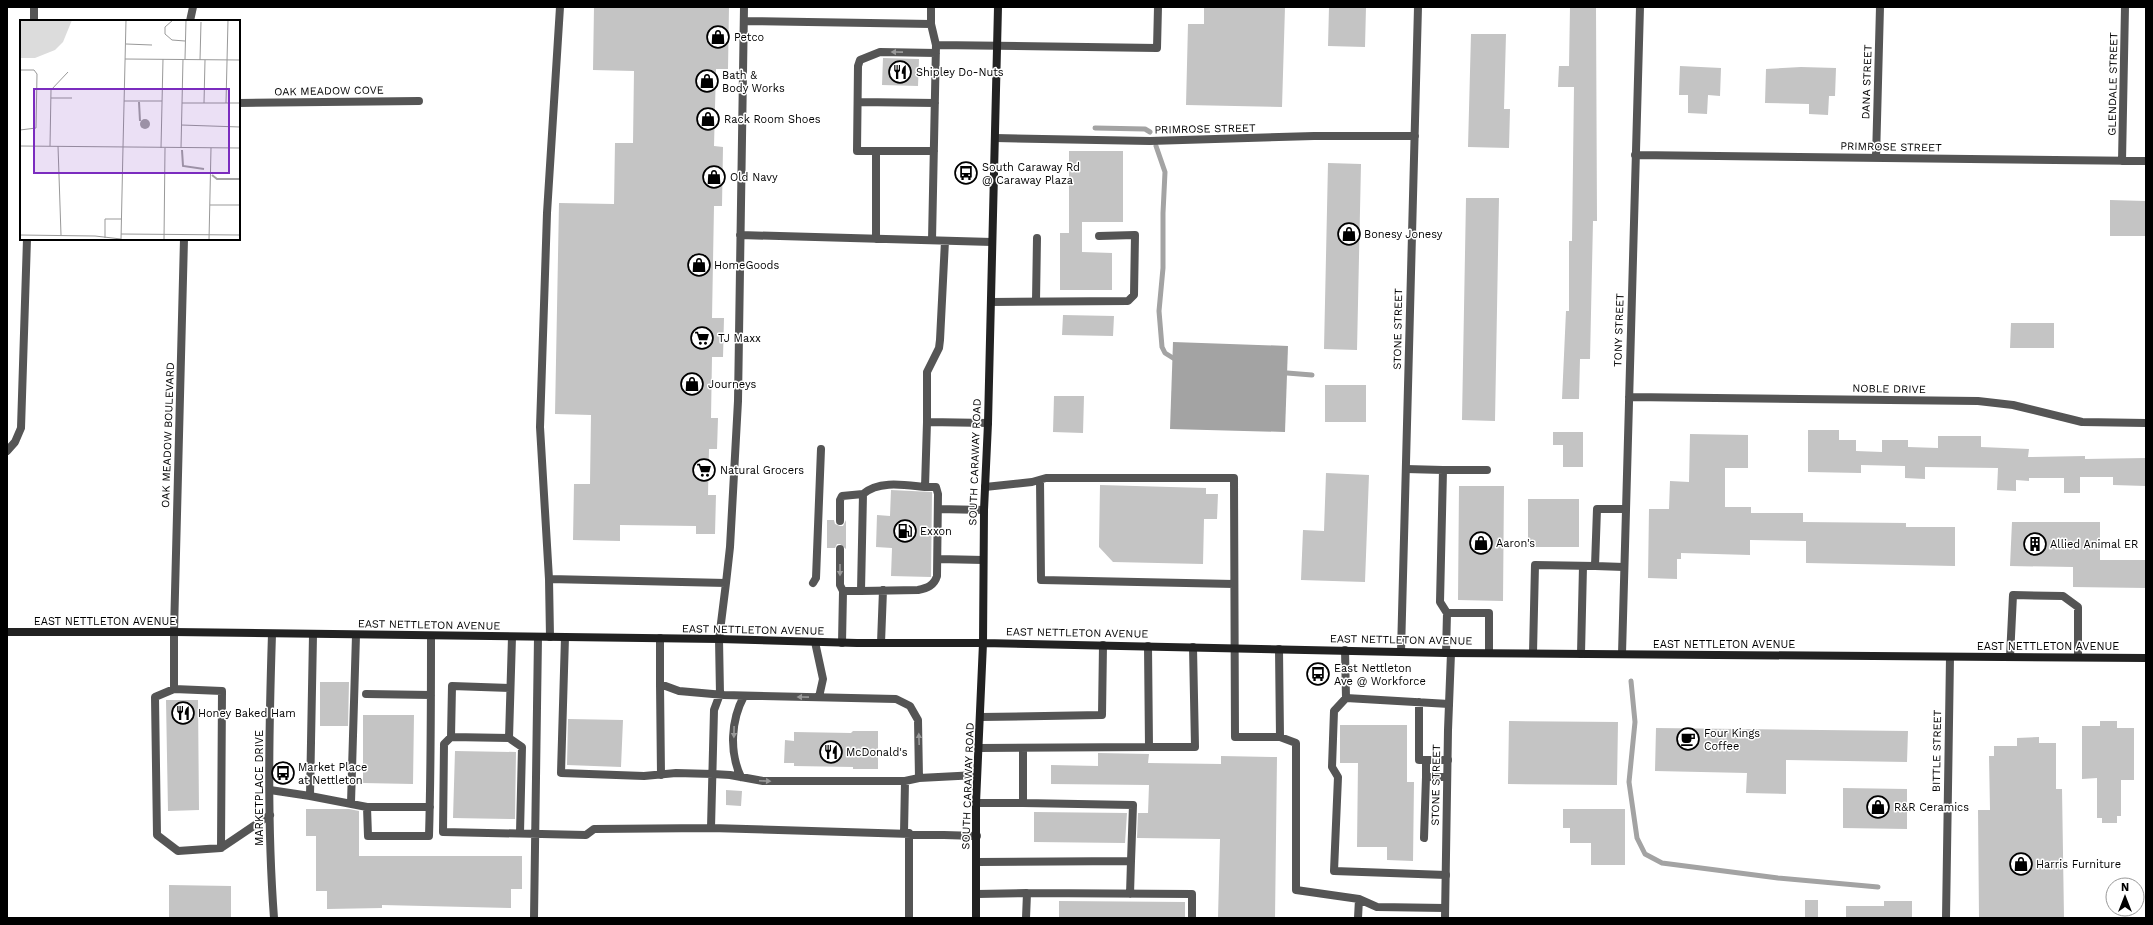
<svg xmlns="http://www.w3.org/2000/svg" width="2153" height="925" font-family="'Work Sans',sans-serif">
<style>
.water{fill:#a3a3a3}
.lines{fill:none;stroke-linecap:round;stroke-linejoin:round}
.stream{stroke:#a3a3a3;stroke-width:5}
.building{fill:#c4c4c4}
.lane{stroke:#555;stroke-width:8}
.street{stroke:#555;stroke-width:8}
.secondary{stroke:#222;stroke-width:8}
.oneway{fill:#999}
.labels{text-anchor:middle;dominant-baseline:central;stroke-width:3;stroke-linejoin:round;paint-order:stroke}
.poi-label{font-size:11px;fill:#000;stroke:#fff;text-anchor:start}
.street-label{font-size:11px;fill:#000;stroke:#fff}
.inset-river{fill:none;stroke:#a3a3a3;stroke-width:2}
.inset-road{fill:none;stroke:#999;stroke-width:1}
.view{fill:#7b2cbf;fill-opacity:0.15;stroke:#7b2cbf;stroke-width:2}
.inset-edge{fill:none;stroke:#000;stroke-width:2}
</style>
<rect width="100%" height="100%" fill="#fff"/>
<path class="water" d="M1173,342l115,4 -3,86 -115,-3z"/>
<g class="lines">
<path class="stream" d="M1095,128l50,1 5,3
M1156,146l9,26 -2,41v55l-4,43 3,36 3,6 8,5
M1287,373l25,2
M1631,681l4,41 -6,60 8,56 8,16 17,9 116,15 100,9"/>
</g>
<path class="building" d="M594,7h135l-1,62h-12l-2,77 9,1 -1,59h-8l-2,112h12l-1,39h-11l-1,61h7l-1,31h-8l-1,46h8l-1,39h-19v-8l-76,-1v16l-47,-1 1,-56h16l1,-69 -36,-1 4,-211 55,1 1,-61h18l1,-72 -41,-1z
M1204,7h81l-3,100 -96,-2 2,-81h16z
M1329,7h37l-1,40 -37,-1z
M1570,7h26l1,214h-4l-3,138h-10l-1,40h-17l4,-88h3v-70h3l2,-154h-16l1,-21h10z
M1471,34h35l-2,75h6l-1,39 -41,-1z
M883,58l36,1 -1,27 -36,-1z
M1680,66l41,2 -1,28 -12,-1 -1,19 -19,-1v-18h-9z
M1801,67l35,1 -1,28h-6l-1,19 -19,-1v-10l-44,-1 1,-34z
M1069,151h54v71h-41v30l30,1v37h-52v-57h9z
M1328,163l33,1 -4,186 -33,-1z
M1466,198h33l-4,223 -33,-1z
M2110,200l36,1v35h-36z
M1063,315l51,1 -1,20 -51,-1z
M2011,323h43v25h-44z
M1325,385h41v37h-41z
M1054,396h30l-1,37 -30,-1z
M1808,430h31v10h17v11l26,1v-12h26v7l30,1v-12h43v11l48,2 -1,8 57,-1v3l61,-1v28l-33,-1v-8h-33v16h-16v-15h-35v3l-13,-1v11l-19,-1 1,-22 -73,-1v12l-20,-1v-12l-44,-1v8l-53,-1z
M1553,432h30v35h-20v-22h-10z
M1690,434l58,1v33h-23v39h26v6h52v9l103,1v4h49v39l-149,-3v-22l-56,-1v15l-69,-2v6h-4v20l-29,-1 1,-69h20l1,-28 19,1z
M1326,473l43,2 -4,107 -64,-2 2,-50 21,1z
M1100,485l106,3v6h12l-1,25h-13l-1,45 -90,-2 -14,-15z
M1459,486h45l-1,115 -45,-1z
M891,490l41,2 -1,85 -40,-1 1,-28 -16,-1 1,-32 13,1z
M1528,499h51v48h-51z
M827,520h7l1,4 5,2h3l3,-6v29l-6,-5h-3l-2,4h-8z
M2012,522h88v38h46v28l-73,-1v-20l-63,-1z
M320,682h29l-1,44h-28z
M166,700h32l1,110 -31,1z
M363,715h51l-1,69 -50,-1z
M568,719l55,1 -2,47 -54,-2z
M1509,721l109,1 -1,63 -109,-1z
M2100,721h17v7h17v52h-13v36h-4v7h-15v-5h-5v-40l-15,1v-53h18z
M1340,725h67v57h7l-1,79 -26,-1v-13h-30l1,-84h-18z
M1656,728l252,3 -1,31 -121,-2v34l-40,-1 1,-20 -92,-2z
M853,731h25v38h-25v-2l-59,-1v-3h-10l1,-23 9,1v-9l57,1z
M2039,737v6h17v46h6l2,129h-85l-1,-108h12l-1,-54h5v-10h23v-8z
M455,751l61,1 -1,67 -62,-1z
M1098,753l51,1 -1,9 73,1v-8l56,1 -2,161h-57l2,-79 -83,-1 1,-25h10l1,-28 -98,-1v-19l47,1z
M1843,788l64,1v40l-64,-1z
M726,790l16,1 -1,15 -15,-1z
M306,809h43l10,2v45h163v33h-11v19l-129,-3v3l-55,1v-18h-11v-55h-10z
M1563,809h62v56h-34v-22h-21v-15h-7z
M1034,812l93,1 -2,30 -91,-1z
M169,885l62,1v32h-62z
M1805,900h13v18h-13z
M1059,901l126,1v16h-126z
M1884,901h28v17h-66v-12h38z"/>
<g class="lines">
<path class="lane" d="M931,7v17
M744,21l187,3 5,21 221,3 1,-41
M858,102l77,1
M876,151h-19l1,-85 2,-6 20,-8 56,1
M740,235l252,7
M876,239v-88h58
M932,240l4,-195
M945,241l-5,99 -1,8 -12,24v50l61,1
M1036,301l1,-63
M991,302l137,-1 6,-6 1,-60 -36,1
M1406,469l37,1
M1040,480l1,100 193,4
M985,487l47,-5 14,-4h188l1,259h45
M938,509l46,1
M840,521v-21l2,-4 21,-2
M840,549v36l3,6
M938,559l45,1
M1624,567l-29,-1 2,-57h29
M549,579l-9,-152 7,-214 13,-206
M726,583l4,-36 8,-146 6,-394
M813,583l3,-5 5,-129
M861,591l57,-1c9,-2 16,-4 19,-14l1,-82 -2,-7h-11
M1447,613l-7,-11 3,-132h44
M174,632v57l-19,8 2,138 21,16 43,-3 49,-33
M512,637l-3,101 13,9 -2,86
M550,637l-1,-58 177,4 -7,56 1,55 -6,16 -3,118
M565,637l-4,136 83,3 32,-3 37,1 17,1 33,6h142l14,-3 58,-3
M660,638v46l19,7 45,4 172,4 14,7 8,14 1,58
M815,642l8,37 -4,18
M842,643l1,-52h18l2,-97c16,-14 42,-9 62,-7l2,-65
M881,643l2,-53
M1148,646l1,101h46l-2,-100
M1279,649l1,88 16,6v147l63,9 18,8 68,1
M1345,650l1,48 -12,13 -2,56 6,10 -4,94 112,4
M1446,653l1,-40h42v40
M1533,653l2,-88 60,1
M1581,654l2,-88
M2010,657l3,-62 50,1 15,11v50
M660,684l1,91
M174,689l48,2 -1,157
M366,694l65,1
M1346,698l103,6
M1419,702v58h29
M981,717l121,-2 1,-70
M451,737l1,-51 58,2
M509,738l-58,-1 -7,7 -1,88 143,3 8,-6 117,-1 266,8
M979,748l170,-1
M1426,760v17
M741,777c-12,-25 -10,-57 3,-81
M270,790l40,6 3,-161
M310,796l57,11
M351,803l5,-168
M976,803h47v-55
M430,807h-63l1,29h61c2,-67 2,-133 2,-200
M904,833l1,-52
M1424,838l2,-61h21
M977,862l154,-1 2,-56 -110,-2
M1027,893l165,1v24
M977,894l50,-1 -1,25
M1130,894l1,-33
M534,918l4,-281
M909,918v-85
M1358,918l1,-19"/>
<path class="street" d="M34,21v-14
M190,21l3,-14
M239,103l180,-2
M995,138l155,3 164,-5h101
M1635,155l511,6
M1876,158l4,-151
M2122,161l3,-154
M1629,397l349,4 35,4 69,17 64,1
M7,451l8,-9 6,-14 6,-189
M174,632l10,-393
M272,634c-3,95 -5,190 2,284
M1401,652l17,-645
M1622,654l18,-647
M1445,918l3,-188 3,-77
M1946,918l4,-261"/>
<path class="secondary" d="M7,632h167l545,7 138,4h126l463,10 700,5
M976,918v-115l7,-160 1,-133 4,-87 10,-416"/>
</g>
<defs><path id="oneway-solid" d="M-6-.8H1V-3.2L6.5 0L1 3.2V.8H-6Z"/></defs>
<g class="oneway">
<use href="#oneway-solid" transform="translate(897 52) rotate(-179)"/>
<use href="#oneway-solid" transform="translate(840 570) rotate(90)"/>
<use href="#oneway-solid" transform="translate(803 697) rotate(-179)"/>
<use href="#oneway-solid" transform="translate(734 732) rotate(91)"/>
<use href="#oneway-solid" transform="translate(919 739) rotate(-92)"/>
<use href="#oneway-solid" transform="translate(765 781) rotate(3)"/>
</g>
<defs>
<g id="shop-ring" transform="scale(1.15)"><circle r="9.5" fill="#fff" stroke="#000" stroke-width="1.5"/><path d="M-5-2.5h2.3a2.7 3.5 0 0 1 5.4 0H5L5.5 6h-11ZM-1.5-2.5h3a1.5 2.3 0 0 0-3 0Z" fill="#000"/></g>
<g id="restaurant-ring" transform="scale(1.15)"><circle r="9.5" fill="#fff" stroke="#000" stroke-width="1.5"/><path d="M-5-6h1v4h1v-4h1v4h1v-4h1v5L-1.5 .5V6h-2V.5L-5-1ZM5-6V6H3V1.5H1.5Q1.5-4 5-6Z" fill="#000"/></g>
<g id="bus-ring" transform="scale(1.15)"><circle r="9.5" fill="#fff" stroke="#000" stroke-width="1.5"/><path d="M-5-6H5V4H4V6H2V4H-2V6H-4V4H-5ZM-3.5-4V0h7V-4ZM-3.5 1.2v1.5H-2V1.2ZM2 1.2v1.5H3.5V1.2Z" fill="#000"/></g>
<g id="supermarket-ring" transform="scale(1.15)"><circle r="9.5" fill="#fff" stroke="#000" stroke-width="1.5"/><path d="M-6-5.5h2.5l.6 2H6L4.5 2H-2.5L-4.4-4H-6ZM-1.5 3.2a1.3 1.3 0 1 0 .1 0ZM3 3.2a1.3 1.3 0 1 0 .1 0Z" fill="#000"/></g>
<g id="fuel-ring" transform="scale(1.15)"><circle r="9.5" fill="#fff" stroke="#000" stroke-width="1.5"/><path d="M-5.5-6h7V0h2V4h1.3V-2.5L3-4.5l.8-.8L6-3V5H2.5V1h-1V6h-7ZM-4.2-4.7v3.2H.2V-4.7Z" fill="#000"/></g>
<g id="building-ring" transform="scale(1.15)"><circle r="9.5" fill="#fff" stroke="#000" stroke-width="1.5"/><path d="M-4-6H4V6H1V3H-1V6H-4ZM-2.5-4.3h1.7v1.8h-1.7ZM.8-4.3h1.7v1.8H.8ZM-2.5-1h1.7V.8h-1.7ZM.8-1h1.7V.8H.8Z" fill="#000"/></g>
<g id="cafe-ring" transform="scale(1.15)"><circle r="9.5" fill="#fff" stroke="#000" stroke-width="1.5"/><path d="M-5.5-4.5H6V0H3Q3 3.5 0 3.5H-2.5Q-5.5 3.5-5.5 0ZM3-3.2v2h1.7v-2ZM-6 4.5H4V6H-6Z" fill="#000"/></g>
</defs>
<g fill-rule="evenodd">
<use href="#shop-ring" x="718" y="37"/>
<use href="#restaurant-ring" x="900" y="72"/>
<use href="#shop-ring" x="707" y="81"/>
<use href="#shop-ring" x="708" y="119"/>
<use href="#bus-ring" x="966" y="173"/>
<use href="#shop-ring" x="714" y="177"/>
<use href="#shop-ring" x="1349" y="234"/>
<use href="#shop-ring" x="699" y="265"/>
<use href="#supermarket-ring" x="702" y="338"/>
<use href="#shop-ring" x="692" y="384"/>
<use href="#supermarket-ring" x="704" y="470"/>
<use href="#fuel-ring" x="905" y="531"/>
<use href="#shop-ring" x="1481" y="543"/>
<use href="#building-ring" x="2035" y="544"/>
<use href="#bus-ring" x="1318" y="674"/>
<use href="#restaurant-ring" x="183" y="713"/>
<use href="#cafe-ring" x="1688" y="739"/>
<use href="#restaurant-ring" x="831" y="752"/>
<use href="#bus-ring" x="283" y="773"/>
<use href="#shop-ring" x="1878" y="807"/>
<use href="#shop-ring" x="2021" y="864"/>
</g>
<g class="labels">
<g class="poi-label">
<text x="734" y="37">Petco</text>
<text x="916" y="72">Shipley Do-Nuts</text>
<text x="722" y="75">Bath &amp;<tspan x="722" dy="13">Body Works</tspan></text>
<text x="724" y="119">Rack Room Shoes</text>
<text x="982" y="167">South Caraway Rd<tspan x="982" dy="13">@ Caraway Plaza</tspan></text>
<text x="730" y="177">Old Navy</text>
<text x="1364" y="234">Bonesy Jonesy</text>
<text x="714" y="265">HomeGoods</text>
<text x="718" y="338">TJ Maxx</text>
<text x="708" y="384">Journeys</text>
<text x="720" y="470">Natural Grocers</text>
<text x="920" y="531">Exxon</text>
<text x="1496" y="543">Aaron's</text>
<text x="2050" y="544">Allied Animal ER</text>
<text x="1334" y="668">East Nettleton<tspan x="1334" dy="13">Ave @ Workforce</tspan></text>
<text x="198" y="713">Honey Baked Ham</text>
<text x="1704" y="733">Four Kings<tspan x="1704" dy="13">Coffee</tspan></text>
<text x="846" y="752">McDonald's</text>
<text x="298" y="767">Market Place<tspan x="298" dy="13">at Nettleton</tspan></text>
<text x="1894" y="807">R&amp;R Ceramics</text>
<text x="2036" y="864">Harris Furniture</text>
</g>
<g class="street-label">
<text transform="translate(1867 82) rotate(-88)">DANA STREET</text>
<text transform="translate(2113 84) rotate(-89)">GLENDALE STREET</text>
<text transform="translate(329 91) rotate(-1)">OAK MEADOW COVE</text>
<text transform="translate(1205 129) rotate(-1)">PRIMROSE STREET</text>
<text transform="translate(1891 147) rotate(1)">PRIMROSE STREET</text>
<text transform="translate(1398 329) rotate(-89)">STONE STREET</text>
<text transform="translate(1619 330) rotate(-88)">TONY STREET</text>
<text transform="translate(1889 389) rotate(1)">NOBLE DRIVE</text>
<text transform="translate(168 435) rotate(-88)">OAK MEADOW BOULEVARD</text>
<text transform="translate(975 462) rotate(-88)">SOUTH CARAWAY ROAD</text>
<text x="105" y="621">EAST NETTLETON AVENUE</text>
<text transform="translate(429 625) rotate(1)">EAST NETTLETON AVENUE</text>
<text transform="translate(753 630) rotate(1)">EAST NETTLETON AVENUE</text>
<text transform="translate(1077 633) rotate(1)">EAST NETTLETON AVENUE</text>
<text transform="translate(1401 640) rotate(1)">EAST NETTLETON AVENUE</text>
<text x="1724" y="644">EAST NETTLETON AVENUE</text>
<text x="2048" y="646">EAST NETTLETON AVENUE</text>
<text transform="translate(1937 751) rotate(-89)">BITTLE STREET</text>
<text transform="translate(1436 785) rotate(-89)">STONE STREET</text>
<text transform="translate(968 786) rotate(-88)">SOUTH CARAWAY ROAD</text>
<text transform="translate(259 788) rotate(-90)">MARKETPLACE DRIVE</text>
</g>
</g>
<g transform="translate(20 20)">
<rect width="220" height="220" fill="#fff"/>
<path d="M0,0h52l-9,22 -8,8 -20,8h-15z" fill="#dcdcdc"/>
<path d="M120 104a5 5 0 1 1 10 0a5 5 0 1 1-10 0Z" fill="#a3a3a3"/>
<path class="inset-river" d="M119,82l1,19M162,130l1,16 21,3M192,155l5,4h23"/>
<path class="inset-road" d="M153,0l-8,7v7l7,6 13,1M106,24l26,1M105,39l115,1M165,39l1,-39M180,40l1,-38M0,50h14l3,4 -1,54 -16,2M31,78h21M104,81h38M162,83h58M184,83l1,-43M206,83l2,-83M161,105l59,2M0,126l220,2M30,126l1,-56 17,-18M38,126l3,89M103,127l3,-127M141,128l2,-89M161,128l2,-89M190,185h30M101,214l119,1M0,215l75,1 26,3M85,218v-19h16M101,220l2,-93M144,220l1,-92M189,220l2,-92"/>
<path class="view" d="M14,69h195v84h-195z"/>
<rect width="220" height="220" class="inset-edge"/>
</g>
<rect width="2153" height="925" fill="none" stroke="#000000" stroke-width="16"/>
<g transform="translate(2125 897)"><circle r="19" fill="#ffffff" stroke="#999999"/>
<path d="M0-3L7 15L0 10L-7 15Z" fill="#000000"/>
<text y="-6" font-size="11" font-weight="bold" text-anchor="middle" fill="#000000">N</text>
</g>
</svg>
